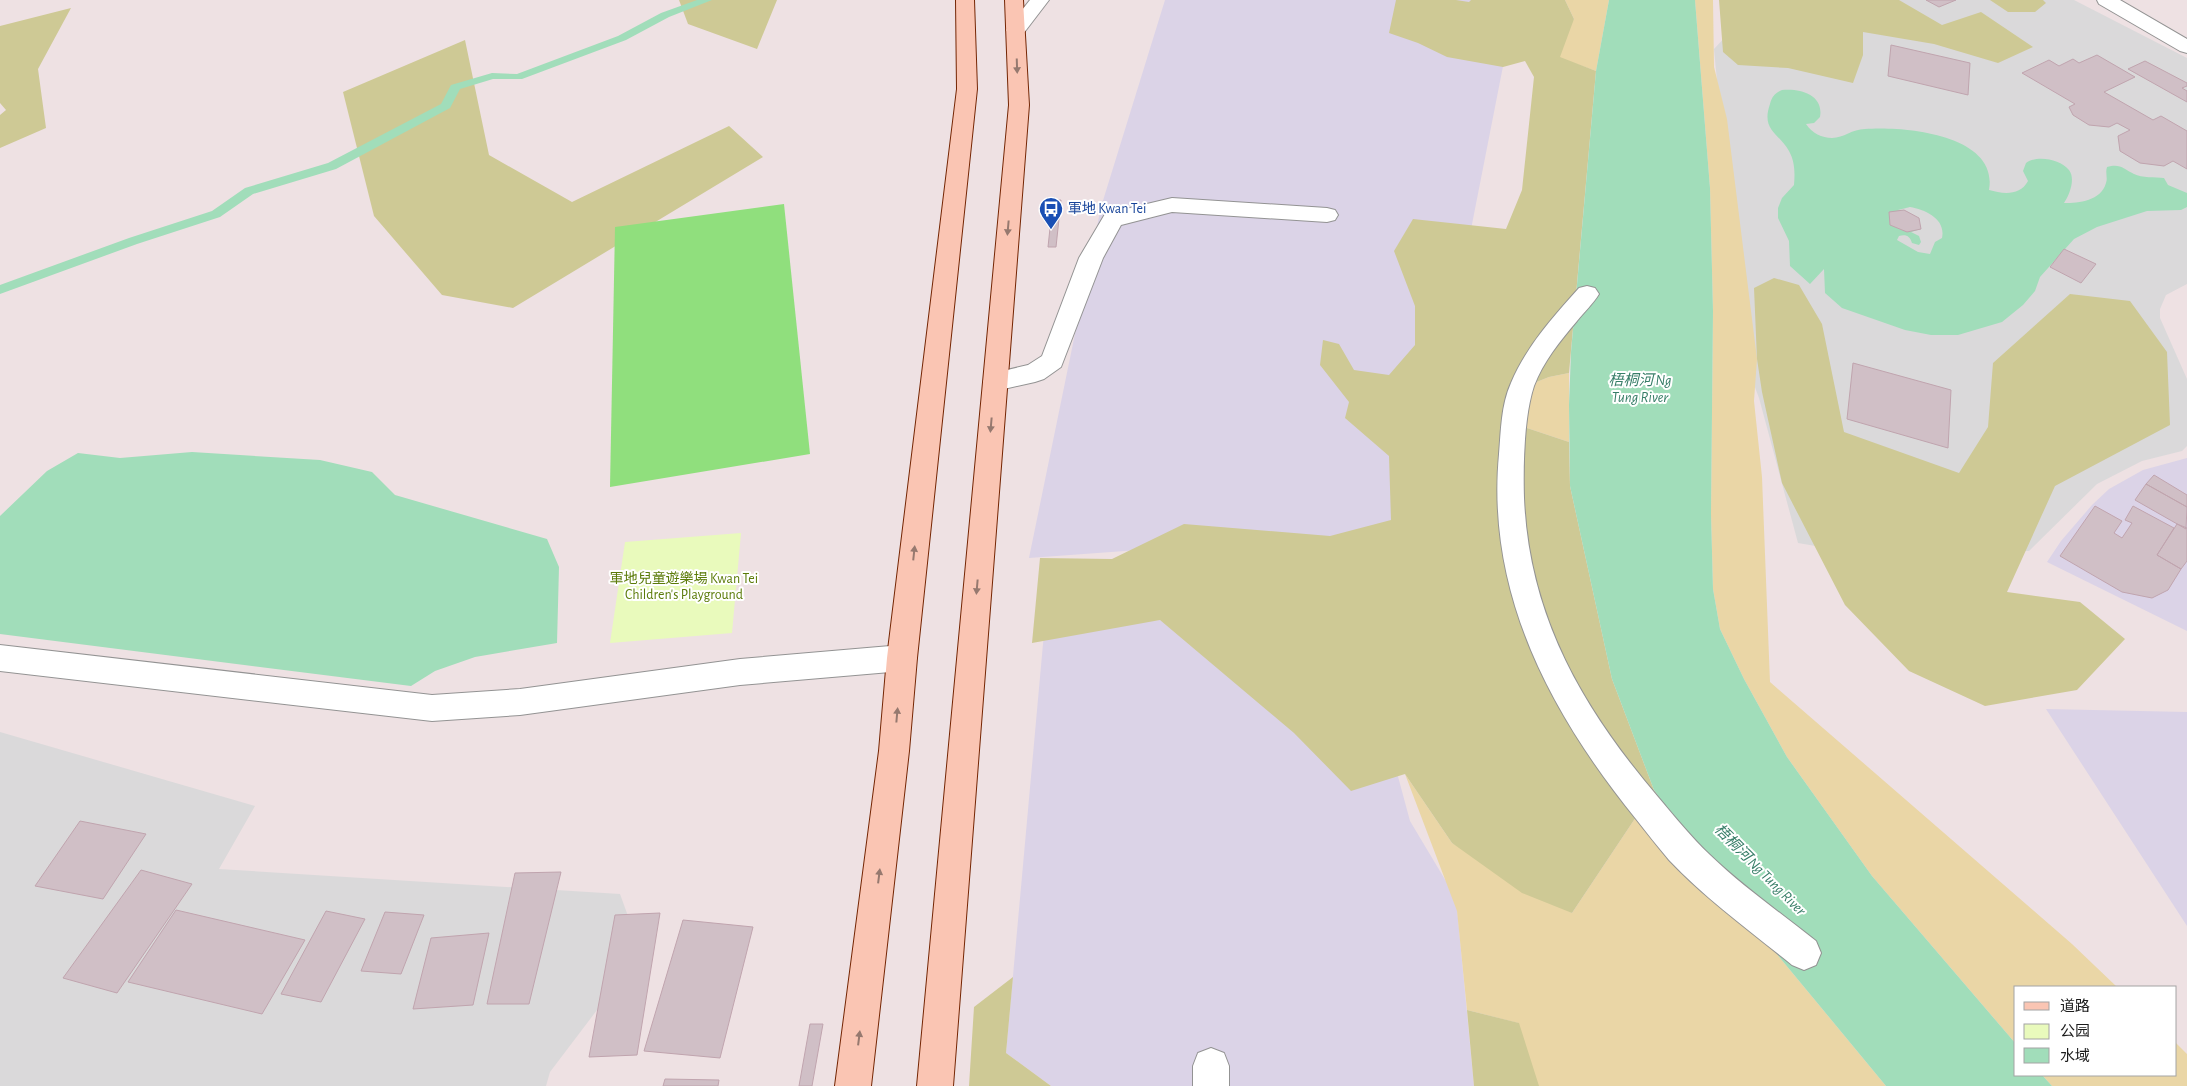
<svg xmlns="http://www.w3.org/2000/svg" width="2187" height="1086" font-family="'Alegreya Sans','Noto Sans SC',sans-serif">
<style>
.residential{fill:#dad9da}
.industrial{fill:#dbd3e7}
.grass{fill:#ead6a6}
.forest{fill:#cec995}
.park{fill:#e9fabc}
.pitch{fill:#90df7d}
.water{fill:#a1ddba;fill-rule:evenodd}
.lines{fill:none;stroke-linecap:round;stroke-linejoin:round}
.stream{fill:#a1ddba;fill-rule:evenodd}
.building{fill:#d0bfc6;stroke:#c0a4ae}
.service-casing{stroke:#939393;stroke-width:2}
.minor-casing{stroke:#939393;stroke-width:2}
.secondary-casing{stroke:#742503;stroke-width:2}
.service{fill:#fff;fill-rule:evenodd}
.minor{fill:#fff;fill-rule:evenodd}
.secondary{fill:#fac5b3;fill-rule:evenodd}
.oneway{fill:#96796f}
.labels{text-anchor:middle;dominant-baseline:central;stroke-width:4;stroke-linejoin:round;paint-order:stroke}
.transit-label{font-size:14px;fill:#164399;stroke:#fff;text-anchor:start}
.park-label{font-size:14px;fill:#5b7b09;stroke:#fff}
.water-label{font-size:15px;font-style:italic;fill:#387e68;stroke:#fff}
</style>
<rect width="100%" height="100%" fill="#eee1e3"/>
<path class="residential" d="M1745,0h329l113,58v226l-21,11 -6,14v9l27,61v67l-5,5 -40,10 -45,23 -68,67 -190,-1 -41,-7 -39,-145 -27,-72 -10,-192 -8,-85 13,-14z
M0,732l255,74 -36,63 401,25 21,58 -91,120 -4,14h-546z"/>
<path class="industrial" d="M1165,0h351l-104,530 -383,28 72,-351z
M2187,458v173l-140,-69 14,-21 31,-36 17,-16 34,-19z
M1160,620l233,138 17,63 46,77 18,188h-423l-45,-33 38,-420z
M2046,709l141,3v214z"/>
<path class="grass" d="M1565,0h44l-13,71 -47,-17 25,-35z
M1695,0h18l1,67 13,52 30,240 -3,42 8,76 8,205 302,262 45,43h-101v57l-144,-168 -85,-119 -43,-78 -24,-50 -7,-40 -2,-75 2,-203 -3,-123z
M1569,373v69l-57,-19 -5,-29 42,-17z
M1405,774l47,69 120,70 82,-123 60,88 172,208h-354l-14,-63 -51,-13 -10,-99z
M2176,1043l11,11v32h-135l-10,-11h134z"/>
<path class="forest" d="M679,0h98l-20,49 -69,-25z
M1396,0h60l13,2 2,-2h94l9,19 -14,38 36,14 -27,302 -20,4 -42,17 5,29 57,19 1,44 42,193 42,111 -82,123 -50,-20 -70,-50 -47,-69 -54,17 -57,-58 -134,-113 -128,23 8,-85 72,1 72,-35 146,12 61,-16 -2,-64 -44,-38 4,-16 -29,-37 3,-25 16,4 15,26 35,5 26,-30v-39l-21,-55 19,-32 93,10 16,-39 12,-113 -9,-16 -22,6 -56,-10 -29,-14 -29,-10z
M1719,0h180l43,25 39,-13 52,35 -35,16 -64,-19 -71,-12v23l-10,28 -65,-15 -50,-3 -15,-13z
M1990,0h53l3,3 -11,9h-27z
M71,8l-33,61 8,59 -46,20v-33l6,-5 -6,-7v-77z
M465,40l24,115 83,47 157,-76 34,31 -250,151 -71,-13 -68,-79 -31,-124z
M1774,278l25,7 23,39 22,108 115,41 29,-46 5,-64 77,-69 60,7 37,51 3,73 -115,61 -48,106 73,10 45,37 -48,51 -92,16 -76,-35 -64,-66 -63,-122 -20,-91 -5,-33 -3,-71z
M1013,977l-7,76 45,33h-82l5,-79z
M1467,1010l52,13 20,63h-65z"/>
<path class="park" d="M741,533l-9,100 -122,10 15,-101z"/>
<path class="pitch" d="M784,204l26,250 -200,33 5,-260z"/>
<path class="water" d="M1609,0h86l15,188 3,123 -2,203 2,75 7,40 24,50 43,78 85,119 144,168v31h26l10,11h-166l-172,-208 -60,-88 -42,-111 -42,-193 -1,-81 2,-53 25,-281z
M1782,90c19,-2 42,5 38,27l-6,6 -8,1c6,9 16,14 26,14 12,0 20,-9 33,-9 38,-3 134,5 124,61 14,4 31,6 39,-9l-5,-10 3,-8c11,-8 34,-4 43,7 7,9 0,26 -5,33 15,0 37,-2 42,-20 2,-5 -1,-10 1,-16 13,-4 17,2 27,7 8,4 21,3 30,4l4,7 19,8v14l-6,3 -34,1 -50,16 -23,12 -34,38 -5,14 -12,14 -21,17 -44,13h-27l-26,-5 -63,-22 -17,-15 -1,-24 -14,15 -20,-18 -1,-25 -11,-23v-10l4,-10 12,-13c1,-12 1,-23 -5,-34 -11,-19 -28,-21 -19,-47 2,-8 5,-11 12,-14zM1910,207c16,3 36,12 32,31l-7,4 -5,12 -12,-2 -21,-12 2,-4c7,-2 11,0 13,7l7,2 2,-3 -2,-6 -8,-4 10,-3 -17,-19h-6z
M192,452l128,8 52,12 23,23 152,44 12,28 -2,76 -82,14 -40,14 -24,15 -411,-52v-118l47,-45 31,-18 42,5z"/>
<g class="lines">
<path class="stream" d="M697,0h15l-43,17 -43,23 -104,39h-29l-33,10 -10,19 -114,61 -83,25 -33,23 -83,27 -137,50v-9l129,-47 83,-27 33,-23 83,-25 113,-59 10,-19 41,-12 25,1 101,-38 43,-23z"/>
</g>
<path class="building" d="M1926,0h30l-17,7z
M1891,45l79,18 -2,32 -80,-19z
M2097,55l38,22 -31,15 49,28 8,-4 26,15v38l-14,-8 -9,5 -24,-3 -20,-12 -2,-15 12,-6 -13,-7 -8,4 -20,-2 -16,-10 -4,-8 6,-3 -53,-31 27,-13 10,6 14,-7 6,4z
M2145,61l42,22v3l-5,2 5,3v11l-59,-33z
M1053,200h8l-5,47h-8z
M1904,210l15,8 2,11 -14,3 -17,-7 -1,-13z
M2064,249l32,15 -15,19 -31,-16z
M1853,363l98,27 -3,58 -101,-29z
M2154,475l33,20v12l-41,-23z
M2146,484l41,23 -1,22 -51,-29z
M2095,506l27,15 -8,12 8,5 10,-15 -7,-3 8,-14 41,22 -17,27 24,14 -13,21 -16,8 -30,-6 -62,-36z
M2177,524l10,4v33l-6,8 -24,-14z
M80,821l66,13 -43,65 -68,-13z
M141,870l51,14 -75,109 -54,-15z
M561,872l-32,132h-42l28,-131z
M176,910l129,30 -43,74 -134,-32z
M326,911l39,8 -44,83 -40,-8z
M385,912l39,3 -23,59 -40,-3z
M660,913l-23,142 -48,2 26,-142z
M683,920l70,7 -33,131 -76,-7z
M489,933l-16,72 -60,4 18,-71z
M810,1024h13l-11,62h-13z
M665,1079l54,1 -1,6h-55z"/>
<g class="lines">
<g class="service-casing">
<path id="service" d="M1172,198l155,10 8,2 3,5 -3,5 -8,2 -155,-10 -51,13 -18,33 -42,109 -17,12 -9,3 -40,9 -9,-2 -3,-7 3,-7 42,-10 14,-9 37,-98 26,-44z
M1587,286l8,2 4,6c-6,10 -15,18 -22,27 -17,20 -34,41 -43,65 -10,30 -11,80 -10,112 5,119 59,211 134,299 17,20 33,40 52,58 33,32 71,58 106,86l5,12 -5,12 -12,5 -12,-5c-42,-34 -86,-66 -123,-105 -11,-13 -22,-27 -33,-41 -85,-105 -150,-225 -137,-365 2,-23 2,-49 12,-71 15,-36 42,-66 68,-95z
M1211,1048l13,5 5,13v20h-36v-20l5,-13z"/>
</g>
<g class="minor-casing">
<path id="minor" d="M1030,0h19l-26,34 -7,2 -7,-2 -3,-4z
M2097,0h23l67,39v14l-7,-2 -81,-47z
M0,645l432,50 88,-6 220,-30 162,-14 10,4 5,9 -5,9 -10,4 -162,14 -220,30 -88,6 -432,-50z"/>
</g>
<g class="secondary-casing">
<path id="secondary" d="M956,0h18l3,89 -60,569 -8,93 -38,335h-36l44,-335 8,-93 70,-569z
M1005,0h18l6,105 -76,981h-36l92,-981z"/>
</g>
<use href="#service" class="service"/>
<use href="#minor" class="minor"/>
<use href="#secondary" class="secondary"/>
</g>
<defs><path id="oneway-solid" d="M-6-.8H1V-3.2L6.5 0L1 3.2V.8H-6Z" transform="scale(1.25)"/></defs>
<g class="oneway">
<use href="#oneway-solid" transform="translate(1017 66) rotate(88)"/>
<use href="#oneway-solid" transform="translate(1008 228) rotate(95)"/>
<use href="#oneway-solid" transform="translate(991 425) rotate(95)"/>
<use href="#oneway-solid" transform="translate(914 553) rotate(-84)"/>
<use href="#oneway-solid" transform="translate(977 587) rotate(95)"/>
<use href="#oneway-solid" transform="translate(897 715) rotate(-85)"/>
<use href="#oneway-solid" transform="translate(879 876) rotate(-83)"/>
<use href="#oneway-solid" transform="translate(859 1038) rotate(-83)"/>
</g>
<defs>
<g id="bus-pin" transform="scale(1.25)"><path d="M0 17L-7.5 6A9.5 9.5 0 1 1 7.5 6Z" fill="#1a4fb4" stroke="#fff"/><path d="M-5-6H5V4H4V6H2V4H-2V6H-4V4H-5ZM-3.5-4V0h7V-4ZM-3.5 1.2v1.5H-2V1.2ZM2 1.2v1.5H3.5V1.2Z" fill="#fff"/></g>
</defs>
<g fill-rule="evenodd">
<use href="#bus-pin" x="1051" y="209"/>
</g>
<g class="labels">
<g class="transit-label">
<text x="1068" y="209">軍地 Kwan Tei</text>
</g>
<g class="park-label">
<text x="684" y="579">軍地兒童遊樂場 Kwan Tei<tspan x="684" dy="16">Children's Playground</tspan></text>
</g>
<g class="water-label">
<text x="1640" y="380">梧桐河 Ng<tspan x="1640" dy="17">Tung River</tspan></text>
<text transform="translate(1760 870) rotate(45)">梧桐河 Ng Tung River</text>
</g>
</g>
<rect x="2014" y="986" width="162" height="90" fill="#ffffff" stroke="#a4a4a4"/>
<rect x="2024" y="1002" width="25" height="8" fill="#fac5b3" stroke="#a4a4a4"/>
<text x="2060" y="1011" font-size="15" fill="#1c1c1c">道路</text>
<rect x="2024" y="1024" width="25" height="15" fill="#e9fabc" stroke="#a4a4a4"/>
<text x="2060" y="1036" font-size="15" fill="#1c1c1c">公园</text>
<rect x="2024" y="1048" width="25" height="15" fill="#a1ddba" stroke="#a4a4a4"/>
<text x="2060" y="1061" font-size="15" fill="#1c1c1c">水域</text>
</svg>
